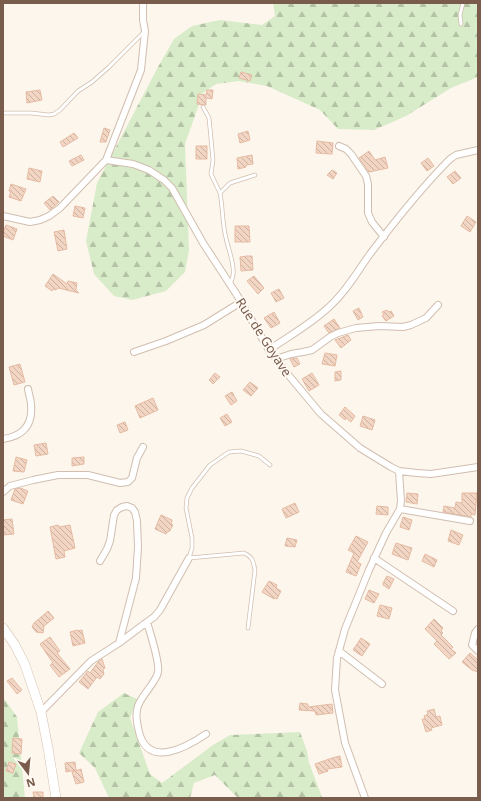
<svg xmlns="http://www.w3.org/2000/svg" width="481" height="801" font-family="'Noto Sans',sans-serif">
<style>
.forest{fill:url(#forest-firs)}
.building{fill:url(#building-back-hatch);stroke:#e6bba3}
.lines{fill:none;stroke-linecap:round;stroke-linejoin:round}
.lane-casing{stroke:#d1beb0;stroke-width:4.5}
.street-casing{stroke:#d1beb0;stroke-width:8}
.secondary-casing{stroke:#d6c0b0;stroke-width:10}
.lane{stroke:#fff;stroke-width:3}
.street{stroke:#fff;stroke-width:6}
.secondary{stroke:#fff;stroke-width:9}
.labels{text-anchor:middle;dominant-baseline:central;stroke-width:3.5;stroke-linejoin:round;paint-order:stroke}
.street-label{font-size:13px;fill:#7a5c4d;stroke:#fffaf3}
</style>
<defs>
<pattern id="forest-firs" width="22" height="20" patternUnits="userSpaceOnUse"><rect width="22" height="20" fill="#d8ecc9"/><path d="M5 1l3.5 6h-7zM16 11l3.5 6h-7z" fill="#b4c2a5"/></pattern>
<pattern id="building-back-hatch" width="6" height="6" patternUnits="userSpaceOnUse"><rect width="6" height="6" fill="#f3d5c3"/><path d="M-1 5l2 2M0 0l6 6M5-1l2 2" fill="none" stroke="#cab0a1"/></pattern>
</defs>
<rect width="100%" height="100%" fill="#fdf6ec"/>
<path class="forest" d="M273,3h205v74l-27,11 -45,28 -32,14 -36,-1 -18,-19 -53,-24 -28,-5 -23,3 -13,9 -18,51 4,106 -4,22 -19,19 -34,9 -18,-4 -20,-22 -8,-33 11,-58 61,-116 16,-28 18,-13 28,-6 42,5 13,-9z
M124,693l13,6 -7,19 20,56 12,9 51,-38 17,-10 70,-3 7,19 2,12 13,34 -3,1h-81l-23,-23 -21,8 -4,15h-81l-14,-30 -16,-15 19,-41z
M3,697l14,20 8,81h-22z"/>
<path class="building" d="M241,72l11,3 -2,6 -11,-3z
M40,90l2,10 -15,3 -1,-11z
M207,90h6l-1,9 -6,-1v7l-9,-1 1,-10 8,1z
M104,128l6,2 -4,12h-6z
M248,131l2,9 -10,3 -2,-9z
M74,133l4,5 -15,9 -3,-5z
M317,141l16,2 -1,11 -16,-1z
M196,146h11v13h-11z
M369,151l6,9 10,-3 3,11 -19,4 -10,-14z
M81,155l3,5 -12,6 -3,-5z
M252,155l1,9 -7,1v2l-8,2 -1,-11z
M428,158l6,8 -7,5 -6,-8z
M29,168l13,3 -2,11 -13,-3z
M332,170l5,3 -4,6 -6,-4z
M455,171l6,7 -8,6 -6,-7z
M11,184l15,5 -5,12 -12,-4 2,-6h-2z
M53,196l6,6 -9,8 -6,-7z
M75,206l10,2 -2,10 -10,-2z
M467,216l9,6 -6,10 -9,-6z
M6,225l11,4 -4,11 -10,-4v-4z
M235,226h14l1,16h-15z
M64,230l3,19 -9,2 -4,-19z
M247,256h5l1,14 -12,1 -1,-14z
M53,274l14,10 1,-3 9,2 -1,7 3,3 -21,-5 -2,2 -3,-1 -1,2 -7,-5z
M254,276l10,12 -6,6 -11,-13z
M279,289l5,9 -8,4 -5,-9z
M359,308l4,9 -5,3 -5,-9z
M387,310l2,2 2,-1 3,5 -8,5 -4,-5 2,-1 -2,-3z
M274,312l6,11 -9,5 -7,-10z
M334,319l6,9 -11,5 -5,-7z
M348,335l3,5 -10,8 -6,-8z
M325,353l12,2 -2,11 -13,-2z
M297,358l3,6 -6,3 -4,-8z
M20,364l5,18 -11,3 -5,-18z
M341,371v9l-6,1v-9z
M215,373l5,4 -7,7 -4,-4z
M312,373l7,12 -10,6 -7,-12z
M250,382l8,6 -7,8 -8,-6z
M232,392l5,9 -6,4 -6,-9z
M153,398l5,12 -18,8 -5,-12z
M345,407l10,9 -4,6 -5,-4 -1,2 -6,-5z
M227,414l5,8 -7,4 -5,-8z
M363,416l12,4 -3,10 -12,-4z
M125,422l3,8 -8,3 -3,-8z
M46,443l2,11 -12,2 -2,-11z
M16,457l11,3 -3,12 -11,-1z
M84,457v7l-12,2v-8z
M20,488l8,3 -5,13 -12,-4 4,-11z
M407,493l11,1 -1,10 -11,-2z
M462,493h15l-2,22 -4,-1v3l-28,-5 1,-6 11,2 1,-6 6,1z
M295,503l4,9 -13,6 -4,-9z
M377,506l11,1v8l-12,-1z
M161,515l11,5 -1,4 2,1 -4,7 -1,-1 -2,3 -11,-5z
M403,517l9,3 -3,10 -9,-3z
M12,519l2,15 -11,1v-15z
M58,525l1,2 11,-2 5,23 -11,3 1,6 -9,2 -6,-32z
M451,530l12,5 -4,10 -11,-4z
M356,536l12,6 -11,20 4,2 -5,12 -10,-4 8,-19 -6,-3z
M287,538l10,2 -2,7 -10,-1z
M396,543l16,5 -4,12 -16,-6z
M425,554l12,6 -3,7 -12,-6z
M387,576l7,3 -5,10 -6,-4v-2z
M269,581l8,4 -1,3 5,3 -4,8 -2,-1 -1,1 -12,-7z
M369,590l10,4 -5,9 -9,-4z
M380,605l12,3 -3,11 -12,-3z
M48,611l6,7 -10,8 -1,7 -7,-1 -4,-5 2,-4z
M434,619l9,9 -2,3 2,2 -2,2 12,12 -2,2 5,4 -7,6 -15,-15 3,-3 -12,-12z
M78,630v1l4,-1 3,13 -12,3 -3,-14z
M50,637l10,14 -3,2 13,16 -11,8 -9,-12 3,-2 -13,-19z
M361,638l9,6 -8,12 -9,-6z
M470,653l8,7v12l-6,-2 -10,-8z
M102,659l3,9 -2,2 1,4 -4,5 -3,-2 -9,12 -9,-7 9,-11 2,2 8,-11z
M12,678l10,12 -5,4 -10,-13z
M300,703l8,1v3l24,-3 1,9 -17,2 -1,-4 -16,-1z
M434,709l2,8 4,-1 2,9 -11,3 1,2 -6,2 -4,-13h3l-1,-3 4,-2 -1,-3z
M13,738l9,1 -1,15 -9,-1z
M340,756l2,11 -15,2 1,2 -9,3 -4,-10 17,-6z
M9,762l7,2 -3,9 -7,-2z
M75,762l1,8 -10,2 -1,-9z
M81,769l3,13 -8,2 -4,-12z
M33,792h10v6h-9z"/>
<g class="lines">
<g class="lane-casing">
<path id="lane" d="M461,24l-1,-9 3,-12
M203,107l6,11 4,42 -2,14 9,19
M3,113h28l18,2 5,-1 6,-4 18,-19 14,-9 17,-15 35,-35
M230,284c1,-3 3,-6 3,-9 2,-11 -5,-26 -7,-37 -4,-15 -3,-30 -6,-45l10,-10 25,-8
M248,628l7,-58c-2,-9 -2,-13 -11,-17l-55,5 3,-10v-10l-6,-30 1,-10 5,-10 18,-23 19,-13 12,-1 18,5 11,9"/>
</g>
<g class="street-casing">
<path id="street" d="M339,146l7,3 5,5 15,22 2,8v29l4,9 12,15
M106,160l27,4 16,6 15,10 8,8 31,55 34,52 32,55 16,21 36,43 39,34 31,19 8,4 18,2 14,1 47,-7
M3,216l27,6 10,-2 9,-4 11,-8 46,-48 35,-90 4,-39 -2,-11v-17
M269,350c20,-14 42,-26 60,-43 17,-15 28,-35 41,-53 25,-33 51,-66 80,-95l6,-4 22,-5
M134,352l32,-11 38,-16 37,-23
M276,359l15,-5 12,-2 9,-2 18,-13 8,-4 18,-5 23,-2 24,1 8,-2 15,-7 12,-13
M3,439c20,-3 30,-14 28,-34 0,-5 -2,-10 -3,-16
M3,492l7,-6 23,-6 25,-5h30l32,8 8,-1 4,-4 5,-20 6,-11
M400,509l70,12
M374,558l79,53
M100,561l7,-12 3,-8 4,-26 3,-5 5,-3 5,-1 5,2 3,4 2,9 1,26 -2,31 -17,65
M147,622c3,11 13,40 11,50 -1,9 -17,24 -20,34 -3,9 -1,17 1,26 9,37 48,15 67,2
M478,629l-3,4 -3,12 6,6
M339,651l43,33
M41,712l50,-51 28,-18 28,-21 7,-5 6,-7 29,-52
M365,798l-20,-55 -10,-53 2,-32 8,-29 24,-59 17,-37 14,-24 1,-8 -2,-30"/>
</g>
<g class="secondary-casing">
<path id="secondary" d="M3,628l12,17 10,20 16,47 7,36 8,50"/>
</g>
<use href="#lane" class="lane"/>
<use href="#street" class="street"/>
<use href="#secondary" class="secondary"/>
</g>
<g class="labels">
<g class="street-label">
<text transform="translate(264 337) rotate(57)">Rue de Goyave</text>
</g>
</g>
<rect width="481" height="801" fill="none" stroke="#7a5c4d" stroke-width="8"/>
<g transform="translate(28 773) rotate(164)" stroke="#fffaf3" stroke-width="3" paint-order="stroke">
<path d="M0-3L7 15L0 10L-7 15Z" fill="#7a5c4d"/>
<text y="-6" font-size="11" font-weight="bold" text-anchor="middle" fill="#7a5c4d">N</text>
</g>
</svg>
